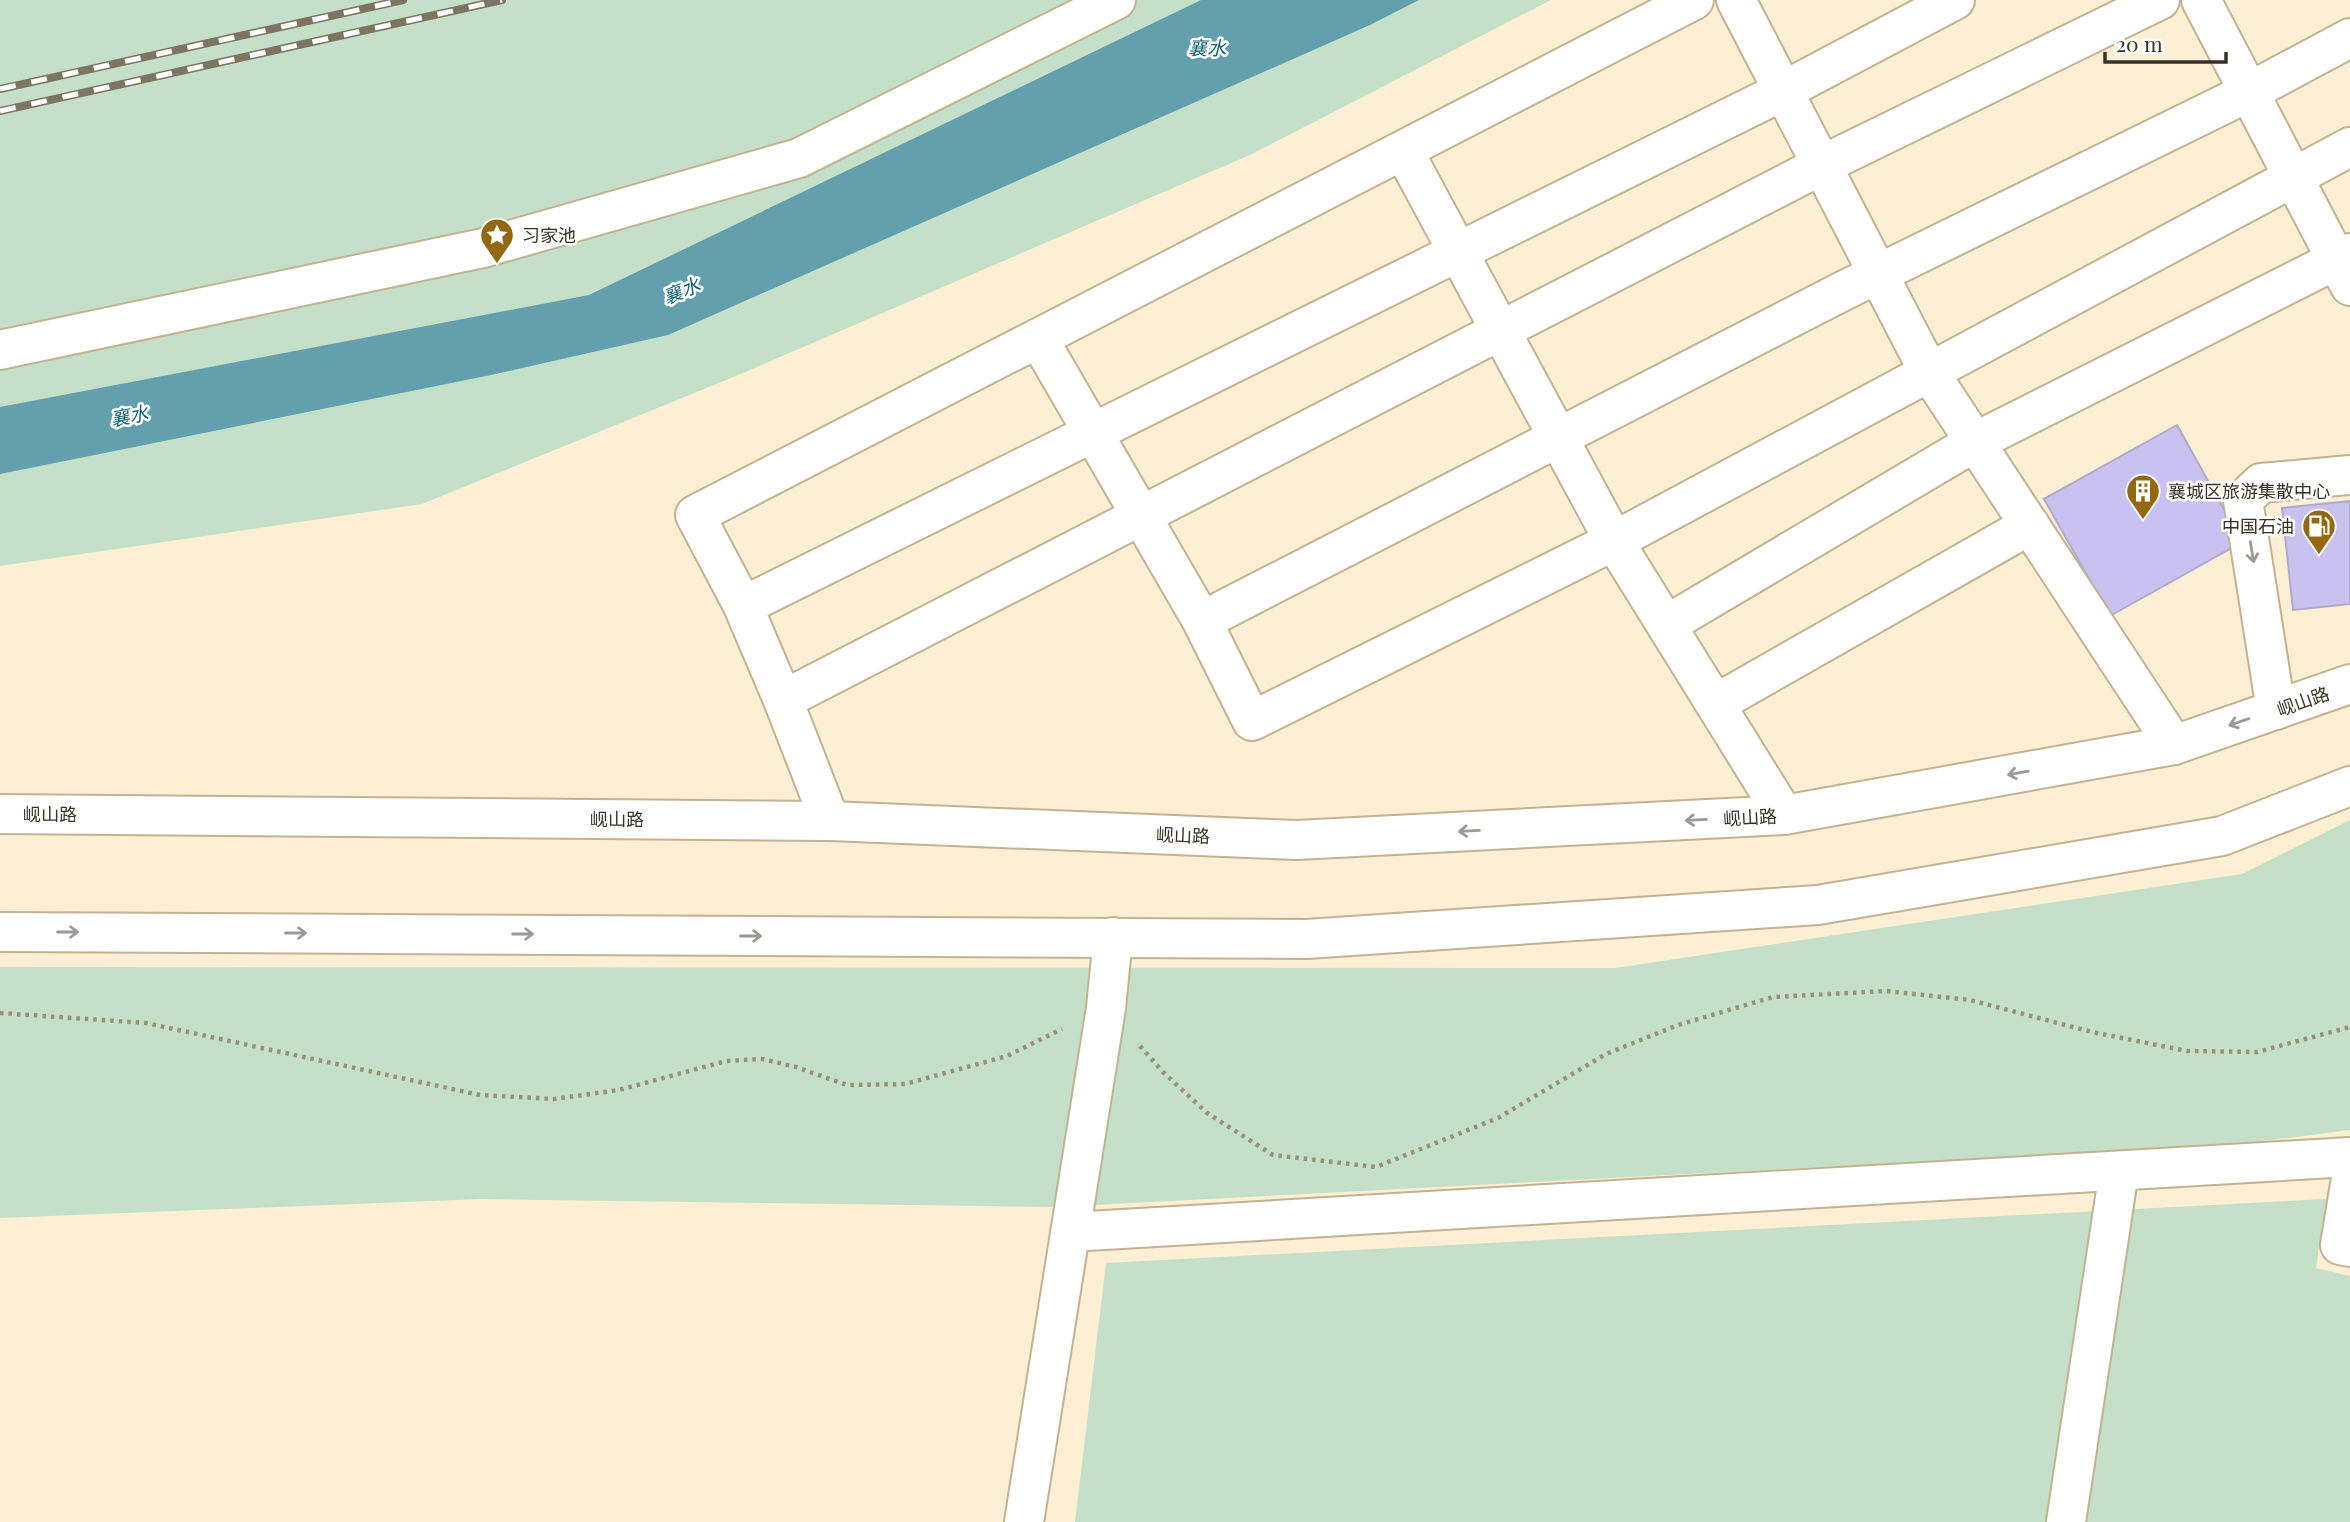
<svg xmlns="http://www.w3.org/2000/svg" width="2350" height="1522" font-family="'Playfair Display','Noto Sans SC',serif">
<style>
.green{fill:#c5e0c8}
.water{fill:#649fad}
.building{fill:#c9c1f0;stroke:#afaacc;stroke-width:2}
.lines{fill:none;stroke-linecap:round;stroke-linejoin:round}
.minor-casing{stroke:#c3b291;stroke-width:42}
.highway-casing{stroke:#c3b291;stroke-width:42}
.path{stroke:#9a907c;stroke-width:4.5;stroke-dasharray:3.5 5;stroke-linecap:butt}
.minor{stroke:#fff;stroke-width:38}
.highway{stroke:#fff;stroke-width:38}
.rail-casing{stroke:#7d7462;stroke-width:8}
.rail{stroke:#fff;stroke-width:5;stroke-dasharray:16;stroke-linecap:butt}
.oneway{stroke:#9c9892}
.labels{text-anchor:middle;dominant-baseline:central;stroke-width:5;stroke-linejoin:round;paint-order:stroke}
.poi-label{font-size:18px;fill:#383224;stroke:#fff;text-anchor:start}
.street-label{font-size:18px;fill:#383224;stroke:#fff}
.water-label{font-size:19px;font-style:italic;fill:#0f6271;stroke:#fff}
</style>
<rect width="100%" height="100%" fill="#fdefd4"/>
<path class="green" d="M0,0h1551l-301,155 -514,221 -314,128 -422,62z
M2350,820v310l-126,16 -1168,61 -576,-8 -480,19v-251l1615,1 627,-94z
M2326,1199l-10,69 34,8v246h-1275l31,-259z"/>
<path class="water" d="M1201,0h218l-49,25 -702,310 -177,40 -491,99v-67l589,-112z"/>
<path class="building" d="M2177,425l65,117 -132,74 -66,-117z
M2350,501v103l-57,6 -11,-102z"/>
<g class="lines">
<g class="minor-casing">
<path id="minor" d="M1736,0l193,372 245,373
M2201,0l149,286
M1403,150l211,391 170,274
M1038,338l164,283 50,100 362,-180 736,-394
M0,350l483,-102 316,-90 317,-158
M743,606l1040,-515 172,-91
M1202,621l643,-331 404,-198 101,-54
M1666,625l309,-183 375,-189
M783,700l1039,-535 338,-165
M1715,704l315,-179
M2276,710l-33,-210 18,-17 89,-8
M830,821l-47,-121 -40,-94 -48,-91 999,-515
M2350,1184l-10,61 10,2
M1070,1232l1280,-75
M1024,1522l82,-514 7,-71
M2066,1522l53,-351"/>
</g>
<g class="highway-casing">
<path id="highway" d="M0,814l830,7 467,19 487,-25 390,-70 176,-61
M0,932l1306,7 512,-34 404,-69 128,-50"/>
</g>
<path class="path" d="M0,1013l146,10 334,72 74,4 65,-9 107,-29 36,-2 34,8 51,18 58,-1 102,-28 55,-27
M1140,1046l23,26 44,41 66,42 103,12 122,-49 108,-64 72,-29 95,-28 113,-6 84,9 122,32 95,19 70,1 93,-25"/>
<use href="#minor" class="minor"/>
<use href="#highway" class="highway"/>
<g class="rail-casing">
<path id="rail" d="M0,89l403,-89
M0,111l502,-111"/>
</g>
<use href="#rail" class="rail"/>
</g>
<defs><path id="oneway-shaft" d="M-6 0H5M1.5-3L5.5 0L1.5 3" fill="none" stroke-width="1.6" stroke-linecap="round" stroke-linejoin="round" transform="scale(1.75)"/></defs>
<g class="oneway">
<use href="#oneway-shaft" transform="translate(2252 552) rotate(81)"/>
<use href="#oneway-shaft" transform="translate(2239 722) rotate(161)"/>
<use href="#oneway-shaft" transform="translate(2018 773) rotate(170)"/>
<use href="#oneway-shaft" transform="translate(1696 820) rotate(177)"/>
<use href="#oneway-shaft" transform="translate(1469 831) rotate(177)"/>
<use href="#oneway-shaft" transform="translate(68 932)"/>
<use href="#oneway-shaft" transform="translate(296 933)"/>
<use href="#oneway-shaft" transform="translate(523 934)"/>
<use href="#oneway-shaft" transform="translate(751 936)"/>
</g>
<defs>
<g id="sight-pin" transform="scale(1.75)"><path d="M0 17L-7.5 6A9.5 9.5 0 1 1 7.5 6Z" fill="#946713" stroke="#fff"/><path d="M0-6L1.8-2.2L6-1.7L2.9 1.2L3.7 5.4L0 3.3L-3.7 5.4L-2.9 1.2L-6-1.7L-1.8-2.2Z" fill="#fff"/></g>
<g id="building-pin" transform="scale(1.75)"><path d="M0 17L-7.5 6A9.5 9.5 0 1 1 7.5 6Z" fill="#946713" stroke="#fff"/><path d="M-4-6H4V6H1V3H-1V6H-4ZM-2.5-4.3h1.7v1.8h-1.7ZM.8-4.3h1.7v1.8H.8ZM-2.5-1h1.7V.8h-1.7ZM.8-1h1.7V.8H.8Z" fill="#fff"/></g>
<g id="fuel-pin" transform="scale(1.75)"><path d="M0 17L-7.5 6A9.5 9.5 0 1 1 7.5 6Z" fill="#946713" stroke="#fff"/><path d="M-5.5-6h7V0h2V4h1.3V-2.5L3-4.5l.8-.8L6-3V5H2.5V1h-1V6h-7ZM-4.2-4.7v3.2H.2V-4.7Z" fill="#fff"/></g>
</defs>
<g fill-rule="evenodd">
<use href="#sight-pin" x="497" y="235"/>
<use href="#building-pin" x="2143" y="491"/>
<use href="#fuel-pin" x="2319" y="526"/>
</g>
<g class="labels">
<g class="poi-label">
<text x="522" y="235">习家池</text>
<text x="2168" y="491">襄城区旅游集散中心</text>
<text x="2294" y="526" text-anchor="end">中国石油</text>
</g>
<g class="street-label">
<text transform="translate(2303 701) rotate(-19)">岘山路</text>
<text x="50" y="814">岘山路</text>
<text transform="translate(1750 817) rotate(-3)">岘山路</text>
<text x="617" y="819">岘山路</text>
<text transform="translate(1183 835) rotate(2)">岘山路</text>
</g>
<g class="water-label">
<text x="1207" y="47">襄水</text>
<text transform="translate(681 290) rotate(-23)">襄水</text>
<text transform="translate(129 415) rotate(-11)">襄水</text>
</g>
</g>
<path d="M2105 52v10h121v-10" fill="none" stroke="#383224" stroke-width="3.5"/>
<text x="2116" y="52" font-size="21" fill="#383224" stroke="#ffffff" stroke-width="5" paint-order="stroke">20 m</text>
</svg>
